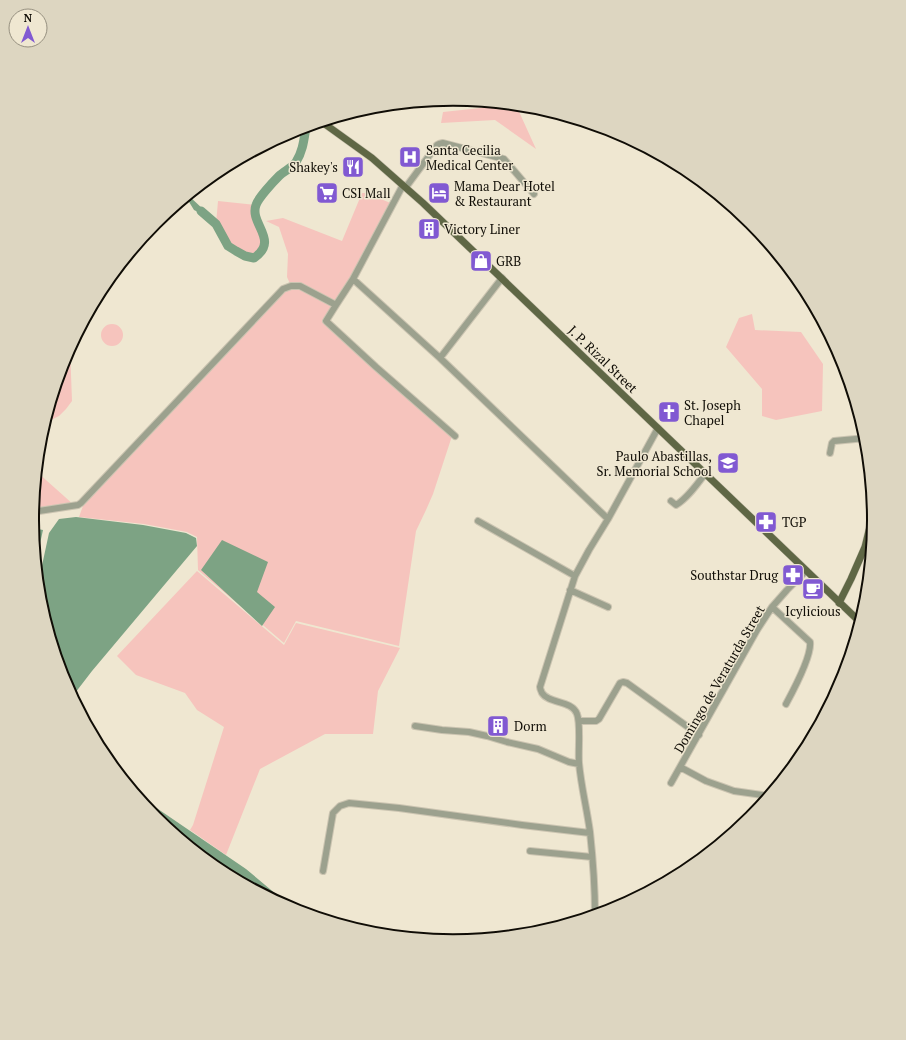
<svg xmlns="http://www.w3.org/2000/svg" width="906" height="1040" font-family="'PT Serif',serif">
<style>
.green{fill:#f6c4bd}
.water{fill:#7da384}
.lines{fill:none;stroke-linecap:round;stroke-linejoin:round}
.river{stroke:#7da384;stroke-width:9}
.minor-casing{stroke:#cbc4b1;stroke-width:8}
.major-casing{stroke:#cbc4b1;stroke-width:8}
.minor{stroke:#9ca18e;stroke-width:6}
.major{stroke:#5f6745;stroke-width:7}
.labels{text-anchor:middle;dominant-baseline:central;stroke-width:3;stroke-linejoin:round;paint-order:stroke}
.poi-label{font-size:13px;fill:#100d06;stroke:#efe7d1;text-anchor:start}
.street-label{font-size:13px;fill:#100d06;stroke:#efe7d1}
.rim{fill:none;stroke:#100d06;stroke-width:2}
</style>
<rect width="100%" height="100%" fill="#efe7d1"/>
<path class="green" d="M509,105h7l20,44 -41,-29 -54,3 2,-11z
M362,193h4l27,11 -57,101 -36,-19h-9l-4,-9 1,-23 -9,-27 -13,-6 17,-3 59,23z
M218,201l38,4c-1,5 -1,10 1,16 5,15 14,25 -3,37l-9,-2 -9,-5 -8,-5 -12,-22z
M291,288l8,1 36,18 -9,15 126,114 -19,58 -7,16 -10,21 -17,115 -103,-25 -12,22 -86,-73 -1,-33 -10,-5 -43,-8 -65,-7 5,-14 199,-212z
M752,314l3,16 46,2 22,32 -1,47 -46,9 -14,-4v-27l-36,-42 13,-29z
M101 335a11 11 0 1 1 22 0a11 11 0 1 1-22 0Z
M70,347l2,54 -6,8 -7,7 -8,4h-6l19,-61z
M37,472l37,33 -41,9z
M197,571l87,74 12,-22 104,25 -22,43 -5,43h-48l-65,35 -34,86 -36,-25 3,-5 31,-98 -27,-17 -12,-17 -49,-18 -19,-19z"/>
<path class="water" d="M188,195l17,16 5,9 -8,-6 -8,-4 -8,-13z
M76,517l67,8 43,8 10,5 1,8 -105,125 -20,26 -8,-16 -24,-79 -2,-18 11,-51 10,-14z
M33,528l10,2 -7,32z
M222,540l46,22 -11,30 18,15 -13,19 -61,-56z
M136,794l110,75 49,41 -76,-40 -64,-52z"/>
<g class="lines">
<path class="river" d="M201,211l15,13 12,22 8,5 9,5 9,2c26,-18 -5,-34 2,-53 2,-7 18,-24 23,-29 5,-5 13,-8 17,-14 7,-11 8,-23 10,-35"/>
<g class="minor-casing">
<path id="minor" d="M403,185l-50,94 -17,26 -10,16 50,46 79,69
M406,187l31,-42 2,-1 4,-1 61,16 30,35
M353,279l87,79 168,161 50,-91
M440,358l62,-80
M830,453l2,-10 2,-2 32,-3
M671,501l5,4c12,-7 21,-21 29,-31
M33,514l6,-3 39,-6 3,-2 202,-214 8,-3h9l36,19
M478,521l97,55
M865,547l6,2
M570,590l38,17
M772,607l38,35c2,14 -17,49 -24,62
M579,721h17l3,-2 21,-36 3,-1 4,1 72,52
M415,726l27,4 27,2 18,4 20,6 31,7 31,13 10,2
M680,767l26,14 28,10 35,5
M671,783l86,-153 15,-23 15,-17 19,-19
M530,851l62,6
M323,871l10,-58 7,-7 9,-3 50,5 123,17 68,8
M595,915c0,-28 -2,-55 -5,-83 -3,-23 -9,-46 -11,-69 -1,-13 2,-39 -2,-49 -5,-14 -28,-10 -35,-21 -1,-2 -2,-4 -2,-6l35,-111 14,-26 19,-31"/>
</g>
<g class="major-casing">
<path id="major" d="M322,122l50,36 51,45 437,419
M839,603l12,-24 14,-32 8,-33"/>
</g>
<use href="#minor" class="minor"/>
<use href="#major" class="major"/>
</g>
<defs>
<g id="hospital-square" transform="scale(1.15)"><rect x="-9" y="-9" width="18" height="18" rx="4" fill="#8159d2" stroke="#efe7d1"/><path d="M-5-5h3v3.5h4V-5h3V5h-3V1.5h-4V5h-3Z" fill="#fff"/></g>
<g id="restaurant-square" transform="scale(1.15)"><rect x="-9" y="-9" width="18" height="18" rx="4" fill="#8159d2" stroke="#efe7d1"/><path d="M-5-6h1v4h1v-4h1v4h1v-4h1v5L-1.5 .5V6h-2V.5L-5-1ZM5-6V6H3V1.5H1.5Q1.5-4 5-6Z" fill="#fff"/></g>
<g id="supermarket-square" transform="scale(1.15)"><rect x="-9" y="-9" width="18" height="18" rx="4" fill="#8159d2" stroke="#efe7d1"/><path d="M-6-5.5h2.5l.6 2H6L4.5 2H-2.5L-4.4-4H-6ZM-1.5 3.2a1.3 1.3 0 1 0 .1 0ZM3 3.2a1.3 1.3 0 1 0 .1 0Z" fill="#fff"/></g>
<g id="hotel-square" transform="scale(1.15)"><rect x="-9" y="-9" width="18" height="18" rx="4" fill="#8159d2" stroke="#efe7d1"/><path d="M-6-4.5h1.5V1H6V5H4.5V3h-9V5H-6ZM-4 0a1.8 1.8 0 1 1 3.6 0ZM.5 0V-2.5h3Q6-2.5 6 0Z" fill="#fff"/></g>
<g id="building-square" transform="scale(1.15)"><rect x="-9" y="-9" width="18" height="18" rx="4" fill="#8159d2" stroke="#efe7d1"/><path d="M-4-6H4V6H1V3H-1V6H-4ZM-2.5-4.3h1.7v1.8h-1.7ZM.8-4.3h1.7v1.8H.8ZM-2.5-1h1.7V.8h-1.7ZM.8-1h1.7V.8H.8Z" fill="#fff"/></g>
<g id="shop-square" transform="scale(1.15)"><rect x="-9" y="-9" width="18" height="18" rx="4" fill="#8159d2" stroke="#efe7d1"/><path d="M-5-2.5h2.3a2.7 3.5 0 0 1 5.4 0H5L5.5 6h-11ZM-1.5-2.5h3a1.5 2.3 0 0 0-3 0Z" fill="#fff"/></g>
<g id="church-square" transform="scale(1.15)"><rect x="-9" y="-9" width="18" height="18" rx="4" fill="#8159d2" stroke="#efe7d1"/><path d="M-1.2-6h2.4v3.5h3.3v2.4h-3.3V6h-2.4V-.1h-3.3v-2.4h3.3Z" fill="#fff"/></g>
<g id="school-square" transform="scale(1.15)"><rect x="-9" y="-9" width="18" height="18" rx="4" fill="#8159d2" stroke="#efe7d1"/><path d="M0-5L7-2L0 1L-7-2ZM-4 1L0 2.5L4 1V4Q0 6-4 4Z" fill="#fff"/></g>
<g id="pharmacy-square" transform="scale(1.15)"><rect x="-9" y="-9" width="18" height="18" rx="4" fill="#8159d2" stroke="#efe7d1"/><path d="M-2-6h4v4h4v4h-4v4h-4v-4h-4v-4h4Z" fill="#fff"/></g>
<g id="cafe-square" transform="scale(1.15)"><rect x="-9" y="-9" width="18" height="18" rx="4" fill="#8159d2" stroke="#efe7d1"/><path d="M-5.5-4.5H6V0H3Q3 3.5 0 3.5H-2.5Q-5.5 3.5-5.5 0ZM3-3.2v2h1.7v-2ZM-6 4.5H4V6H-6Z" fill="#fff"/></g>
</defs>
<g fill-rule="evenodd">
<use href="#hospital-square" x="410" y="157"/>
<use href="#restaurant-square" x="353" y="167"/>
<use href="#supermarket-square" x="327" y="193"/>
<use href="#hotel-square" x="439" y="193"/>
<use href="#building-square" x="429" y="229"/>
<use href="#shop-square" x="481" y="261"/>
<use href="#church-square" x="669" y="412"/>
<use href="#school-square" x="728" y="463"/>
<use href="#pharmacy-square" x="766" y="522"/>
<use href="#pharmacy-square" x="793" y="575"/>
<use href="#cafe-square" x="813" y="589"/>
<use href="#building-square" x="498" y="726"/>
</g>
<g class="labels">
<g class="poi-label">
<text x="426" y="150">Santa Cecilia<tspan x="426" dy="15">Medical Center</tspan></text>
<text x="338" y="167" text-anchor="end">Shakey's</text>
<text x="454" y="186">Mama Dear Hotel<tspan x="454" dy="15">&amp; Restaurant</tspan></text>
<text x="342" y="193">CSI Mall</text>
<text x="444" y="229">Victory Liner</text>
<text x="496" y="261">GRB</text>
<text x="684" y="405">St. Joseph<tspan x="684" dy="15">Chapel</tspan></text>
<text x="712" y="456" text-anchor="end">Paulo Abastillas,<tspan x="712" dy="15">Sr. Memorial School</tspan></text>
<text x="782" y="522">TGP</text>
<text x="778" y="575" text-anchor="end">Southstar Drug</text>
<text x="813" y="611" text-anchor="middle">Icylicious</text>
<text x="514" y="726">Dorm</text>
</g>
<g class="street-label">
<text transform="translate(603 359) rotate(44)">J. P. Rizal Street</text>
<text transform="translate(719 679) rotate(-60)">Domingo de Veraturda Street</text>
</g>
</g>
<path d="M0 0H906V1040H0ZM39 520a414 414 0 1 1 828 0a414 414 0 1 1-828 0Z" fill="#ddd6c1" fill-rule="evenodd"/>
<path class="rim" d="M39 520a414 414 0 1 1 828 0a414 414 0 1 1-828 0Z"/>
<g transform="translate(28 28)"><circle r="19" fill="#efe7d1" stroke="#969080"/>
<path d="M0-3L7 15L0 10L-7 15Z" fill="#8159d2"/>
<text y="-6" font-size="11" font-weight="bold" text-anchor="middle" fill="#100d06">N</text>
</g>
</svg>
